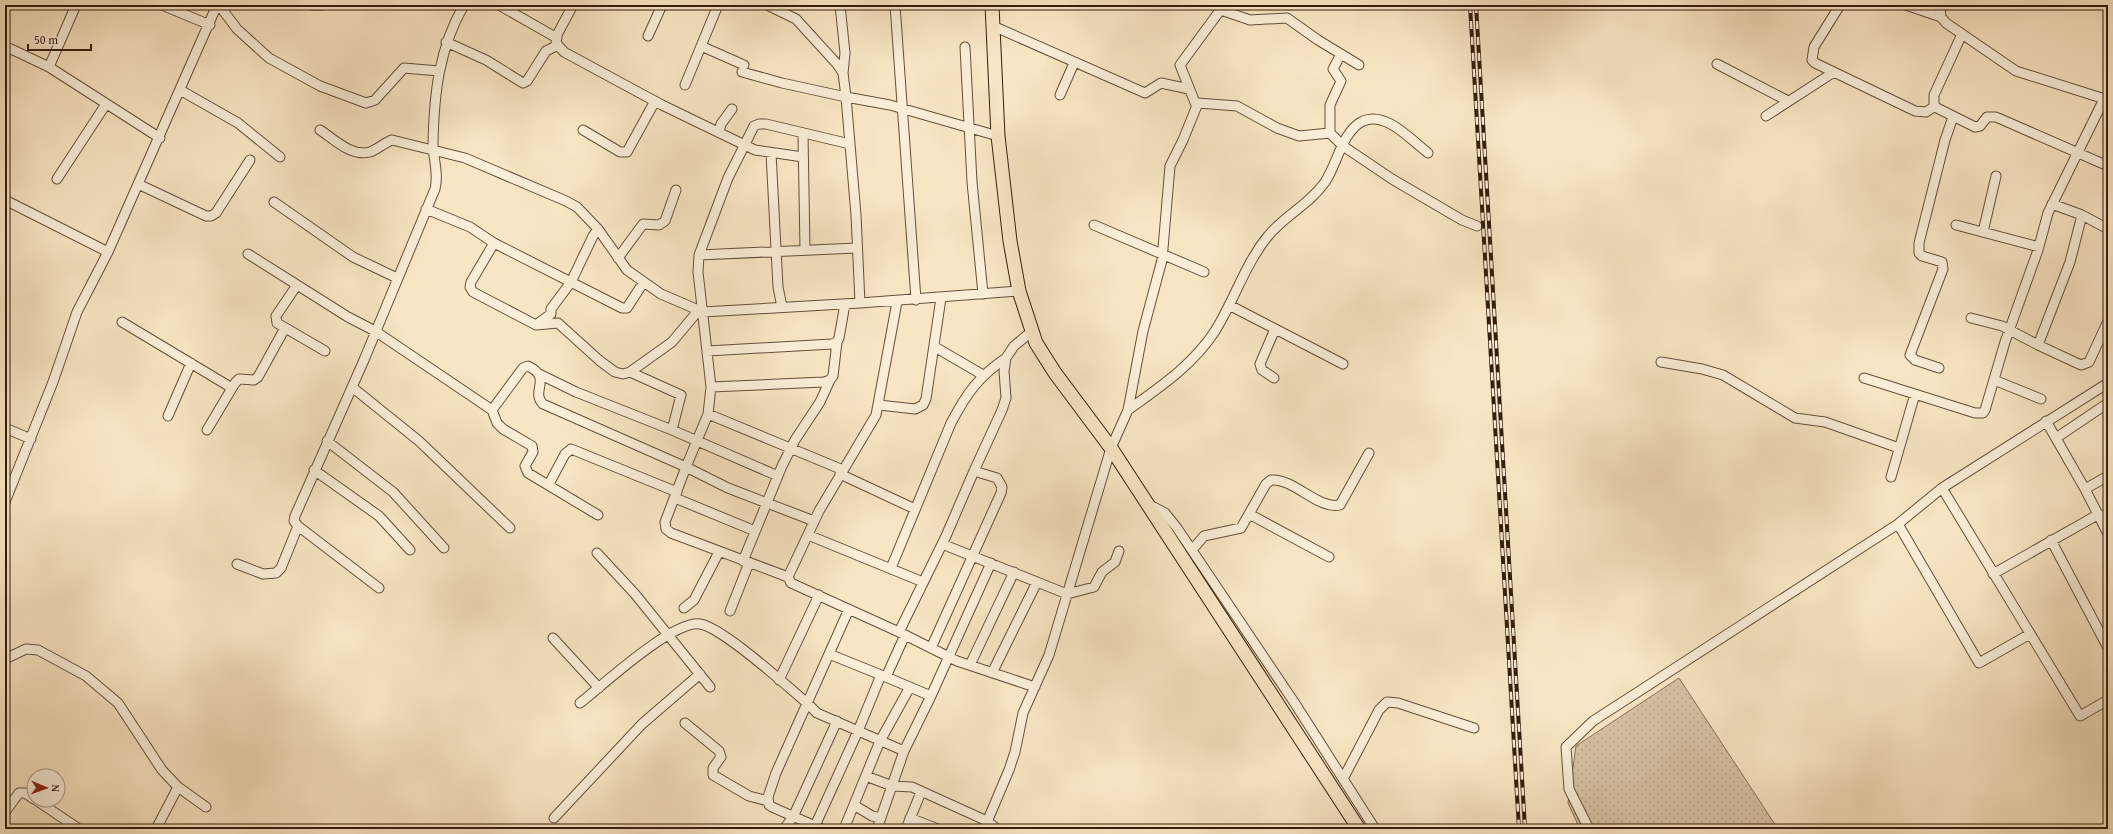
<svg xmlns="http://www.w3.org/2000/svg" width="2113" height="834" font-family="'Gentium Book Plus',serif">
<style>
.park{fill:url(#park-dots);stroke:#867058}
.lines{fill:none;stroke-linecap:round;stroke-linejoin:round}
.minor-casing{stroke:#654f3a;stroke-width:11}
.highway-casing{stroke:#341d0c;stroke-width:15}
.minor{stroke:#faeed8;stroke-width:9}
.highway{stroke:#f8e5c3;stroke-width:13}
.rail-casing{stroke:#341d0c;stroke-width:4}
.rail{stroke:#faeed8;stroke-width:2.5;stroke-dasharray:8;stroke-linecap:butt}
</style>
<defs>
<pattern id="park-dots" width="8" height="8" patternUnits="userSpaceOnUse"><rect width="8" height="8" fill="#d7c3a4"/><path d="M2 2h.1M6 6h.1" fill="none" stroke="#b9a78c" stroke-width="1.8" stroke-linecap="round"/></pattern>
</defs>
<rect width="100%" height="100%" fill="#f8e5c3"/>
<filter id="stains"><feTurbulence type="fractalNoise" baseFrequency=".005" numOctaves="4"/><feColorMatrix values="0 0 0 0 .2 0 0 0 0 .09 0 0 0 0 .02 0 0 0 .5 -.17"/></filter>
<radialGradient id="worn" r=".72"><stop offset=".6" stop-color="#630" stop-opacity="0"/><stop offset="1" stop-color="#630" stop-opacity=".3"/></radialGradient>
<path class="park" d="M1679,678l99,151h-198l-12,-26 8,-57z"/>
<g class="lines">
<g class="minor-casing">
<path id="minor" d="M76,5l-27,62 111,71
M162,5l48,20
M219,5l18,24 32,29 51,28 46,17 9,-3 29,-32 35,3
M312,5h10
M499,5l58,33
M573,5l-16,30 -1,8 8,9 98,53 93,45 48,7
M767,5l29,14 41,45 6,9 3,24 44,8 108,31
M840,5l5,48 -2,20
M895,5l21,295
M1840,5l-26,42 -2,13 3,3 100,48 11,1 9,-6
M1906,5l35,12
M1940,5l1,12 5,6 70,48 92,29
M1221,10l29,10 37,-2 31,22 41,25
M993,26l152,67 16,-10 28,6
M1962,34l-28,61v10l3,3 38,19 5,-1 7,-9h9l112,49
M648,36l14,-31
M446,42l40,18 37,23 4,-2 19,-30 12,-6
M701,46l43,19
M965,47l7,135 11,112
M5,48l6,1 38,18
M1717,64l71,37
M742,72l40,11 64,14 10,118 4,88 159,-12
M685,85l33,-80
M180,90l58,33 42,34
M1060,95l14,-32
M1196,105l-16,-40 44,-60
M1766,116l68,-44
M320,130c14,9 31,27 50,22 8,-3 14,-9 22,-12l73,18 101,43 11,6 21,22 29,41 34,24 42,18 157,-9
M583,130l37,22h7l28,-51
M719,132l2,-8 11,-15
M803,133l2,117
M1330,133v-28l11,-24 -8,-12 8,-15
M771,153l7,134 4,20
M57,179l49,-75
M138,184l68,32h5l5,-3 34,-53
M5,200l103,52
M274,202l79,55 44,21
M2052,204l30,11 26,14
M426,209l44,18 24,16 128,65h5l16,-25
M1094,225l110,47
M1956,225l83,22
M1983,232l13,-56
M494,243l-23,39 -1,5 3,5 63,33 22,-2 42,38 15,11 8,2 7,-2 42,-30 26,-31
M248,254l100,63 27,14 117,79 5,13 6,6 29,17 1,6 -8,14 3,7 70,42
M699,255l158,-7
M618,258l25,-34 16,1 6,-4 11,-31
M297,285l-21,31 1,7 48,28
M897,302l-21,113 -57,96 -31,66 3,6 108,49
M1229,305l114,59
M1971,318l31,8 36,19 43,20 8,-3 19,-41
M122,322l110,66
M536,325l15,-11v-5l20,-27 22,-46 5,-7
M1031,332l-17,14 -8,12 -2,13 2,27 -4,12 -28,61 -28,65 -47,96 58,29 78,26
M2038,345l32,-83 12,-47
M935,347l48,28
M707,351l125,-7 5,-2 2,-4 6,-34
M1661,362l41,7 21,6 72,43 30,4 74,26
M1939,368l-24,-8 -5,-5 33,-86 -1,-7 -20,-6 -3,-3v-10l26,-103 8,-23
M630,372l51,23 -9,35
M539,374l37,18 96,38 106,46
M1274,378l-12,-8 -2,-6 15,-35
M1864,378l111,35h8l2,-3 20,-68 33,-92 10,-37 56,-114
M1994,380l47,19
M352,387l67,54 91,87
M711,387l113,-5 6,-2 3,-4 4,-34
M879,405l36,4 8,-4 3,-6 15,-101
M492,410l31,-42 5,-2c25,12 2,25 15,38l143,63 -21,55 1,7 5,4 117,44
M1128,410c32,-23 65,-45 87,-79 19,-30 30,-67 53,-95 16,-20 42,-32 57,-54 12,-17 17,-51 38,-61 23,-10 48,19 65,32
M708,414l135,56
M168,416l23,-53
M2046,421l39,68 23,45
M5,428l26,11
M207,430l28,-47 4,-4 15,1 4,-3 27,-49
M2056,438l52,-35
M327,441l66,51 51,56
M314,470l65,46 31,34
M840,474l75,35
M1891,477l24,-83
M549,484l16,-30 6,-5 106,43
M1942,488l138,228 28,-16
M2085,489l23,-13
M675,498l80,33
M5,502l48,-120 24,-70 31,-60 109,-247
M1148,504l17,9 12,15 117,174 81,127
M1249,514l80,43
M814,521l-86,-33 -42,-21 22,-53 3,-27 -13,-115 1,-17 29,-77 26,-52 5,-2h7l84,20
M1898,524l81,139 51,-29
M808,535l115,47
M2051,540l57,108
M942,544l125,50 27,-7 8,-15 13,-10 4,-11
M1192,550l12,-14 37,-8 25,-44 5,-4c23,-2 47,30 69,25l29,-52
M597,553l38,41 75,93
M743,561l39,-95 13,-26 25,-38 10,-22
M237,564l26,10 13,-1 5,-5 17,-42
M891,568l60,-145c16,-30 27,-46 55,-65
M1993,574l106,-60
M379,588l-81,-62 -4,-5 1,-5 69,-156 71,-171c4,-16 -2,-30 -2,-46 1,-49 6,-95 31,-138
M684,608l10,-8 25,-48
M730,611l19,-48
M553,638l46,50
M931,648l70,-155 1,-6 -5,-9 -23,-7
M829,654l57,23 19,-42
M5,659l21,-10 12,1 48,26 32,27 44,67 16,17 28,20
M970,665l44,-93
M992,673l45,-91
M779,680l40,-85
M931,696l60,-133
M580,703c23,-18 93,-83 120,-79 22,3 87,62 107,79l10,10 87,38
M685,723l34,28 2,6 -8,11v7l36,21 19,5
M866,776l26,10 20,1 75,34 10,8
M1343,779l36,-69 8,-8 11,1 76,25
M36,800l43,29
M854,805l18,11 9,2
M5,812l14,-19h6l9,6
M554,818l88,-94 58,-50
M910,818l28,11
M815,826l43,-95 23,-56
M156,829l22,-42
M784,829l9,-12 44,-96
M822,829l-50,-22 -3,-2 -1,-8 8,-24 73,-164
M844,829l36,-88 30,-54
M877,829l27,-78 27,-55 -45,-19
M906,829l15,-37
M984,829l25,-59 6,-18 8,-39 26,-58 62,-207 17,-38 15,-79 19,-71 8,-94 13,-26 15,-37 39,3 40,22 22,8 31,-3 13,13 49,33 70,41 15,6
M1589,829l-20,-40 -3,-42 27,-26 305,-197 44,-36 166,-105"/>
</g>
<g class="highway-casing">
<path id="highway" d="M992,5l6,131 12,105 9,50 17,52 19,30 56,75 248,381"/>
</g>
<use href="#minor" class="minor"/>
<use href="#highway" class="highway"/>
<g class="rail-casing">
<path id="rail" d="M1470,5l49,824
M1476,5l49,824"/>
</g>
<use href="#rail" class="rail"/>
</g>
<rect width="2113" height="834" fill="none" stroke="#f8e5c3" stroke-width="20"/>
<rect x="6" y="6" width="2101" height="822" fill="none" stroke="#341d0c" stroke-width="2"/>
<rect x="10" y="10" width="2093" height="814" fill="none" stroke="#341d0c"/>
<g transform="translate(46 788) rotate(92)"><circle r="19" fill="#faeed8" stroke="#ab9a86"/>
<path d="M0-3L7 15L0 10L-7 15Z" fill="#8f2418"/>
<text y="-6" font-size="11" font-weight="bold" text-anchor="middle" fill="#341d0c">N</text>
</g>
<path d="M28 44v6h63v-6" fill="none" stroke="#341d0c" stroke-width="2"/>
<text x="34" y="44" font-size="12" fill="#341d0c" stroke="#faeed8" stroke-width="3" paint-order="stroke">50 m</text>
<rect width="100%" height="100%" filter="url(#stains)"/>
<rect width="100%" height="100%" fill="url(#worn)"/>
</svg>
